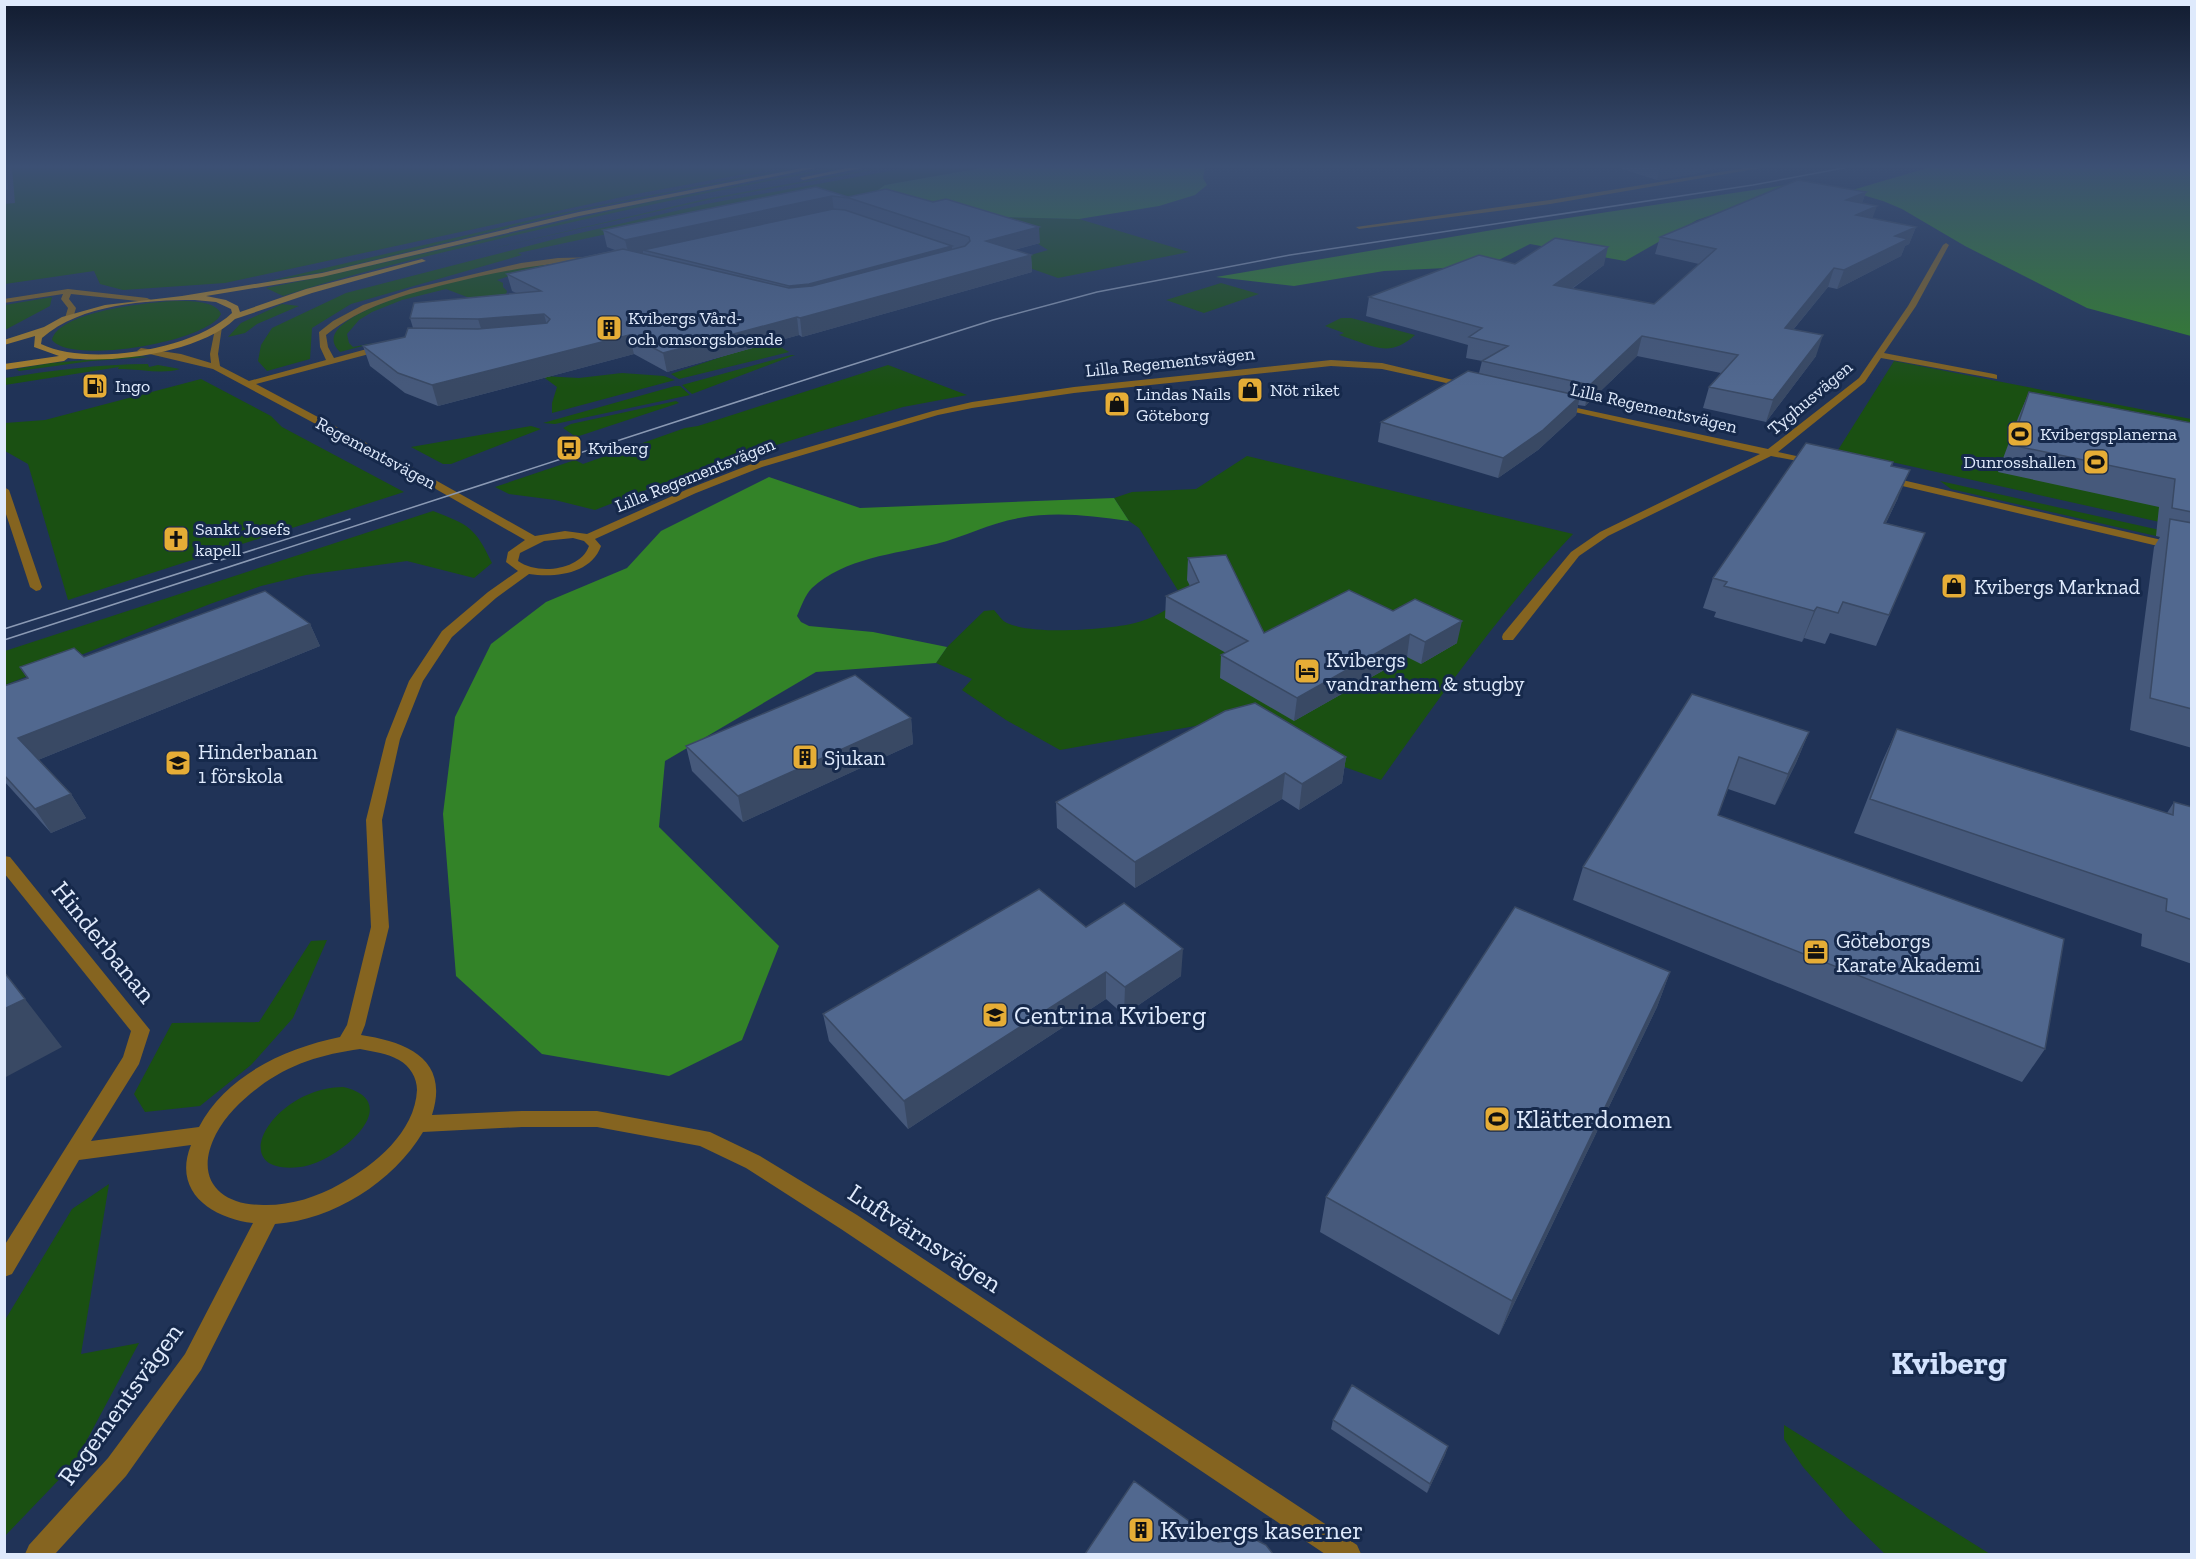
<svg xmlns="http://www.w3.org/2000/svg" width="2196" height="1559" font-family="'Zilla Slab',serif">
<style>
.green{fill:#1a5012}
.forest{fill:#338328}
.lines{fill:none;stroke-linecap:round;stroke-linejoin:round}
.minor{fill:#856420;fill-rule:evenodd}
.secondary{fill:#aa8029;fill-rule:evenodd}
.tram{stroke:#8b9ab4;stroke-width:1.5}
.wall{fill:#46597b}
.shaded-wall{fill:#394964}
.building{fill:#51688f;stroke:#394964;stroke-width:1.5}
.labels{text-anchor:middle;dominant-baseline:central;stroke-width:6;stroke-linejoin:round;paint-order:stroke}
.far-poi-label{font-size:18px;fill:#dfeafc;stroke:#16294b;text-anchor:start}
.far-street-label{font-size:18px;fill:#dfeafc;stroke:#16294b}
.poi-label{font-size:21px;fill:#dfeafc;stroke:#16294b;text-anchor:start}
.near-street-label{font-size:26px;fill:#dfeafc;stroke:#16294b}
.near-poi-label{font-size:26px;fill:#dfeafc;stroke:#16294b;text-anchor:start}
.near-district-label{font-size:33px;font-weight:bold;fill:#d3e3fe;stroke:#16294b}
</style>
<rect width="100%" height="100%" fill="#203357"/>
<path class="green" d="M4,168h773l-141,26 -411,89 -102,7 -23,-6 -6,-13 -89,13z
M789,168h9l-217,42 -257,62 -59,10 296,-69z
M830,168h13c-115,19 -230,44 -344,71 -72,17 -145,34 -216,57l-17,-8 55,-11 328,-75z
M876,168h8l-176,32 -214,48 211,-49z
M906,168h75l-96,17 -4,15 -27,8 -50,-16 -286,61 4,2 -171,49 -39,24 -2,31 -43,12 -9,-10 3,-16 11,-17 74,-35 221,-57 139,-32z
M995,217l84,2 110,33 -131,26 -48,-17 38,-11z
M562,262l207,78 20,12 -110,27 -8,-5 59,-20 -218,-79 -15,5 6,3v4l4,4 -2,7 -30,2 -29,-11 -44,11 -30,12 -13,8 -12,14 2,9 4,4 21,-4 -34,9c-43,-39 141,-78 163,-82 19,-3 39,-5 59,-8z
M1221,283l38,11 -55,19 -38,-13z
M52,297l-2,9 -45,24v-25z
M161,302c15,-1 54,-4 60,12 -13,28 -150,51 -169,26 6,-27 86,-36 109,-38z
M282,304l17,2 -42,18 -12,9 -17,4 13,-14z
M1341,318h10l64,17c-27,25 -45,9 -76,0l5,-2 -19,-7z
M791,355h4l-103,39 -10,-9z
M133,356l17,1 -59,4 -72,10 -3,-2 35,-6z
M1894,361l297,58v110l-353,-79z
M148,364l1,3 9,-2 22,4c-20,6 -41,-1 -62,0l1,-2 -114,18v-7c43,-7 95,-14 143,-14z
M888,365l79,30 -64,12 -85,25 -116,36 -107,42 -40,-10 -46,-6 -14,-7 80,-27 8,4 102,-36 13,-2z
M622,373l42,3 11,4 -123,33v-10l5,-16 -15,-11 37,2z
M201,379l70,37 11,11 122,65 -336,108 -40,-136 -23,-13v-28l40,-3z
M675,386h5l10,9 -135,29 -12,-1z
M676,401l3,2 -103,34 -13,-9 8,-4z
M531,426l10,3 -90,35h-8l-32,-17z
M1247,456l326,78c-71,76 -133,162 -192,246l-163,-58 -158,28 -54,-30 -44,-30 10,-11 -36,-16 11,-16 37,-36 10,-1c4,4 8,11 13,13 25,12 100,7 128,0 16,-4 36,-14 47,-26l-43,-69 -10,-7 -15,-23 18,-6 64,-3z
M1940,481l251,56v7l-240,-55z
M433,511c36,14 42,16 59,52l-18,15 -67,-17 -101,14 -45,11 -51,18 -205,81v-34z
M327,940l-34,78 -42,47 -51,41 -55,6 -11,-18 38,-71 87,-1 52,-81z
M343,1087c66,15 -6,76 -43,80 -77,9 -29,-79 43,-80z
M109,1184l-28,170 58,-11 -65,121 -69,72v-216l67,-111z
M1784,1425l206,129h-105l-38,-37 -44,-50 -19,-28z"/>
<path class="forest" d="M981,168h224l-2,10 4,7 -12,10 -36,11 -80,13 -84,-2 -114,-17 -3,-10 7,-5z
M1927,168h264v168l-104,-28 -122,-62 -63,-37 -19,-8 -34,-10z
M1786,185l14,1 -103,34 -72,41 -95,-17 -43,22 -103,5 -90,15 -78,-9 312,-53z
M769,477l91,31 254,-10 15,23c-39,-5 -71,-10 -110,-3 -29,5 -55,19 -83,26 -41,10 -92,14 -124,44 -7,7 -11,19 -15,28l4,6 8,4 64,6 74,15 -11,16 -120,9 -151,89 -6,66 120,119 -37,94 -73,36 -127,-22 -86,-78 -13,-162 12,-97 36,-73 55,-42 81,-34 34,-37z"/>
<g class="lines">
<path class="minor" d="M1745,168h16l-211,36 -191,25 -3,-2 194,-27z
M1946,243l3,2 -33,61 -32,47 110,21 3,1v4l-116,-21 -16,24 -87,70 41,9v4l-48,-9 -163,80 -29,20 -66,84h-10l-1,-3 1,-3 68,-82 29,-20 160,-78 -203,-46 -3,-1v-4l214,46 91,-71 49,-72 35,-61z
M599,257l-3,4c-51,1 -99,11 -149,23 -43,11 -85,22 -121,51l2,12 6,11 51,-14 4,3 -1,2 -132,35 165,88 114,64 30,-5 22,3 101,-45 66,-26 179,-52 39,-9 102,-15 257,-27 51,3 92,22 -5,3 -87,-19 -51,-3 -257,27 -102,15 -34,7 -176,52 -66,26 -101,46 6,7c-10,28 -46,32 -72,28l-33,24 -44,39 -29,44 -23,58 -18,81 7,107 -24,98 -4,10c46,7 89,24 71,80l90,-4h75l113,21 50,24 97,59 500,330 4,9h-36l-484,-325 -95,-61 -46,-22 -103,-19h-75l-99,5c-30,50 -90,88 -148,92l-74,146 -75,106 -71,78h-30l4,-9 79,-87 77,-104 68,-131c-41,-5 -81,-31 -62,-78l-112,15 -67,114 -8,3v-31l119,-189 8,-26 -127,-158v-17l6,1 140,173 -11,34 -48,77 108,-14c27,-52 87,-79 141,-90l7,-12 24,-98 -5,-107 20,-81 23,-58 33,-50 46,-39 30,-21 -12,-9 2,-10 17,-12 -112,-64 -200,-107 -76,-18 4,-3 40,6 30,9 -1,-9 5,-25 7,-2 -4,27 2,12 29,15 77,-21 -6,-13 -1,-15 14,-11 30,-16 48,-16 110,-26 37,-5zM573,538l11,3 5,5c-9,25 -52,29 -71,15l2,-8 24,-12zM360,1049c14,3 27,4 39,11 11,6 18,18 18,30 -2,42 -42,75 -77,94 -23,13 -48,21 -74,21 -46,1 -73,-26 -50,-71 10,-19 27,-35 43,-47 30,-23 64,-33 101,-38z
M68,289l79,9 4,2 -4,2 -76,-8 -2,5 7,9 -3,10 -4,2 -4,-2 3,-10 -7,-9 2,-5 -59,9v-4z
M1885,476l307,71v7l-311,-73 -1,-2z
M4,487l5,3 33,97 -2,3 -4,1 -6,-4 -26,-79z"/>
<path class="secondary" d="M802,168h14l-237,48 -257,61 -116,19 20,4 12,6 2,6 66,-23 116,-30 4,2 -114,32 -77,26c-34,33 -121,45 -167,39l-4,3 -60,9v-6l55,-8 -25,-9 1,-11 -31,9v-5l40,-13 18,-10 43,-12 77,-9 140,-23 257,-61zM195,300l21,2 15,7 1,4c-39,37 -143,54 -191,31l1,-6c39,-34 104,-38 153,-38z
M847,168h15l-59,12 -3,-2z"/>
<path class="tram" d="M4,629l346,-110
M4,640l819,-266 170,-54 104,-28 193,-37 463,-70 91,-17"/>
</g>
<path class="wall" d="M1619,168h98l-22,6 -38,6z
M816,187l32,10 192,46 -26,7 17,5 1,17 -230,65 -3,-2 -132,37 -33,-18 -196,52 -33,-13 -35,-27 -7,-20 42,-9 8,-9 -3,-10 106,-25 -4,-2 -5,-17 108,-24 -8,-3 -4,-17z
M1866,192l-4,11 11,16 43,8 -7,17 -4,2 -4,10 -64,33 -9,-2 -35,43 23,26 -50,66 -63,-14 6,-21 12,-14 -84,-17 -52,50 -7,-1 -2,10 -38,35 -40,28 -120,-36 3,-20 98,-49 3,-12 -16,-3 2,-13 -102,-29 3,-19 146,-33 89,1 -32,24 82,15 45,-40 -44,-10 5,-17z
M2029,392l163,31v325l-62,-18 24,-183 6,-10 -4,-1 3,-29 -161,-35 20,-54z
M1893,462l-1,4 6,32 -12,25 39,10 -49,113 -46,-13 -5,11 -21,-6 -2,4 -88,-25 2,-5 -13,-4 10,-30z
M1188,558l76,75 85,-43 108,53 -36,21 -14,-7 -113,64 -74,-43 1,-23 5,-2 -61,-35 1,-22 24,-10 -3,-6z
M310,624l10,22 -282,114 33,34 15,24 -35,15 -47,-52v-95l23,-8 -7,-11z
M1692,694l117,38 -13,31 -21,42 -47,-16 -10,26 327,234 -23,33 -449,-182 10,-33z
M911,718l2,26 -170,78 -51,-51 -6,-25z
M1897,729l270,84 7,-11 18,5v157l-51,-18 1,-12 -288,-101 28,-71z
M1346,757l-4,26 -43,27 -17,-11 -147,89 -78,-60 -1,-26z
M1086,927l95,49 -57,39 -18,-16 -198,130 -79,-88 -6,-27z
M1670,972l-13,35 -158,328 -179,-103 6,-35z
M1333,1420l115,26 -3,9 -18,38 -96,-64z"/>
<path class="shaded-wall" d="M7,168h5l3,35 -11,1v-13z
M1660,168h57l-22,6 -38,6z
M1866,192l-6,16 -14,-8z
M832,196l2,15 -191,39v3l-14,3 -4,-16z
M1877,206l-6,16 -15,-7z
M1039,227l1,16 -54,14v-16z
M1916,227l-7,17 -4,2 -4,10 -64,33 7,-19 51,-34z
M952,246v11l-161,41 -2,-12z
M1608,247l-4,18 -54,39 4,-19z
M1031,255l1,17 -230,65 -2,-19z
M1834,268l-6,19 -50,61 7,-20z
M544,314l5,19 -65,5 -6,-19z
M797,317l2,18 -132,37 -4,-19z
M629,335l5,19 -196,52 -6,-21z
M1823,335l-7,21 -50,66 7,-22z
M1642,336l-5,20 -52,50 5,-21z
M1580,396l-4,19 -38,35 -40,28 5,-20z
M1910,470l-12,28 -26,54 12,-29z
M1817,607l-13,31 -2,4 12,-31z
M1462,621l-5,22 -36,21 4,-22z
M310,624l10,22 -287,116 -15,-24z
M1410,634l-3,23 -113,64 3,-23z
M911,718l2,26 -170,78 -5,-26z
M1809,732l-13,31 -21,42 13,-31z
M1346,757l-4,26 -43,27 3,-26z
M1285,773l-3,26 -147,89v-26z
M71,794l15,24 -35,15 -16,-24z
M1183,949l-2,27 -57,39 1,-28z
M1106,972v27l-198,130 -4,-28z
M1670,972l-13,35 -158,328 13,-34z
M25,999l37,48 -58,31v-69z
M1448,1446l-3,9 -18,38 3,-9z"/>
<path class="building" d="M4,168h3l2,22 -5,1z
M1798,180l68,12 -20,8 31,6 -21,9 60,12 -21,9 13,3 -64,31 -10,-2 -49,60 38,7 -50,65 -64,-13 29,-32 -96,-19 -52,49 -108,-24 26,-15 -39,-9 13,-9 -113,-31 110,-42 36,9 40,-26 53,9 -54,38 100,19 62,-55 -56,-12z
M816,187l32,10 38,-8 47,13 13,-3 93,28 -53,14 45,14 -231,63 -3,-1 -134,36 -34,-18 -197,50 -34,-12 -35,-27 42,-9 3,-9 70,1 69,-6 3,-4 -6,-5 -66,5 -68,-1 4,-15 127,-12 -34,-17 116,-25 166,39 23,-2 153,-40 5,-5 -1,-4 -120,-39 -17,-2 -207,44 -22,-10z
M833,209l12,1 107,36 -143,38 -20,2 -146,-36z
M1468,371l112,25 -37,34 -40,28 -122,-36z
M2029,392l163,31v89l-20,-4 3,-29 -164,-34z
M1806,443l87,19 -2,4 19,4 -26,53 41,10 -36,82 -46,-13 -5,11 -21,-6 -3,4 -90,-25 3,-4 -14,-4z
M2170,519l22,4v186l-42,-11z
M1226,555l38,78 85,-43 44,21 22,-12 47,22 -37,21 -15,-8 -113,64 -76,-43 27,-14 -82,-45 33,-14 -11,-24z
M265,591l45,33 -292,114 53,56 -36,15 -31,-34v-89l24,-8 -8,-11 54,-19 10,9z
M855,675l56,43 -173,78 -52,-50z
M1692,694l117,38 -21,42 -49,-17 -21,58 346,124 -19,110 -462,-182z
M1255,703l91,54 -44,27 -17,-11 -150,89 -79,-60 169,-91z
M1897,729l276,86 1,-13 18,5v113l-26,-9 1,-12 -297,-100z
M1039,889l47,38 38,-24 59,46 -58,38 -19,-15 -202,129 -81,-87z
M1515,907l155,65 -158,329 -186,-104z
M4,972l21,27 -21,10z
M1352,1385l96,61 -18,38 -97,-64z
M1134,1481l84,61 36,-3 12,6 7,9h-188z"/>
<linearGradient id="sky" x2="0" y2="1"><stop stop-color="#121c30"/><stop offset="0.43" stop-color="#3c5074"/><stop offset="1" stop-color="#3c5074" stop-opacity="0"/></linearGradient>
<rect width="2196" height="387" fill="url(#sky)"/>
<defs>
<g id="building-square" transform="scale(1.35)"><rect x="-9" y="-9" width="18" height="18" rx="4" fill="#e6ad36" stroke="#16294b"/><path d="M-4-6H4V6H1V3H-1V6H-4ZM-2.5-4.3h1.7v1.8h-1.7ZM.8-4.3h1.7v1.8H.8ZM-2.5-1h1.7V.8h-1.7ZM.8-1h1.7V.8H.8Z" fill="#111"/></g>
<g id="fuel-square" transform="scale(1.35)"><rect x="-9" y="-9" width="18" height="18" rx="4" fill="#e6ad36" stroke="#16294b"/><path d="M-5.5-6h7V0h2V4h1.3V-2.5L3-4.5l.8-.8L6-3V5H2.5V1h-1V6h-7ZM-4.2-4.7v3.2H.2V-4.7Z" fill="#111"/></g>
<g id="shop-square" transform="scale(1.35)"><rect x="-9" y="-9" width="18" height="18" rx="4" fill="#e6ad36" stroke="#16294b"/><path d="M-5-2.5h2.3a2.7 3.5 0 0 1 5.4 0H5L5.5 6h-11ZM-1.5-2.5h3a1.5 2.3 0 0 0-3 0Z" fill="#111"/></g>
<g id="stadium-square" transform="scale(1.35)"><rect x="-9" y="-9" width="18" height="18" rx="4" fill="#e6ad36" stroke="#16294b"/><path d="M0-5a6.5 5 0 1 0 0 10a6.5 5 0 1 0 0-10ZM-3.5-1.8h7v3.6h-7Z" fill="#111"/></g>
<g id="bus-square" transform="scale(1.35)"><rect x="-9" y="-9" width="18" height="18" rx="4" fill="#e6ad36" stroke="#16294b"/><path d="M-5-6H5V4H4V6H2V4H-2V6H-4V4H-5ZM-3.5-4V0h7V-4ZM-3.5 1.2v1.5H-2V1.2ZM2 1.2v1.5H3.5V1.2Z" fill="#111"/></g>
<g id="church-square" transform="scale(1.35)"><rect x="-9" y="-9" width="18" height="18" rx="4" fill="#e6ad36" stroke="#16294b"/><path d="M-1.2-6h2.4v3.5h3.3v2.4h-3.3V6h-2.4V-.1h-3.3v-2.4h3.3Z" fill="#111"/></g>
<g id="hotel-square" transform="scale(1.35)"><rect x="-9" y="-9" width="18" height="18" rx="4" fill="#e6ad36" stroke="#16294b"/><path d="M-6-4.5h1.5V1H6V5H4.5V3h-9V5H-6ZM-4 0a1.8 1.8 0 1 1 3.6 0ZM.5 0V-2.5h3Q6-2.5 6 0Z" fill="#111"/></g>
<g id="school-square" transform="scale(1.35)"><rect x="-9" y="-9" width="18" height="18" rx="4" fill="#e6ad36" stroke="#16294b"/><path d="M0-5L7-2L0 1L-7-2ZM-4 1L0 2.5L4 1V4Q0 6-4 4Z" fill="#111"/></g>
<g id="office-square" transform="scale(1.35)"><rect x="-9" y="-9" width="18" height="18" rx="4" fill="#e6ad36" stroke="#16294b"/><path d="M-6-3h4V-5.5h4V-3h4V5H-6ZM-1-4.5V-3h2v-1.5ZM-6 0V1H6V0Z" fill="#111"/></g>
</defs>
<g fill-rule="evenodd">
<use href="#building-square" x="609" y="328"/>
<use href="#fuel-square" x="95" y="386"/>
<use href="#shop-square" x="1250" y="390"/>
<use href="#shop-square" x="1117" y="404"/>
<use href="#stadium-square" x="2020" y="434"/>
<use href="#bus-square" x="569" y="448"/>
<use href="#stadium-square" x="2096" y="462"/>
<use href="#church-square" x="176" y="539"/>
<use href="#shop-square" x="1954" y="586"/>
<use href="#hotel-square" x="1307" y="671"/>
<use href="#building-square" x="805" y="757"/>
<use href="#school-square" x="178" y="763"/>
<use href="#office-square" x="1816" y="952"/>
<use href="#school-square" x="995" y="1015"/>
<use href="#stadium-square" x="1497" y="1119"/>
<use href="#building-square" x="1141" y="1530"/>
</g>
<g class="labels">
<g class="far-poi-label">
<text x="628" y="318">Kvibergs Vård-<tspan x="628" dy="21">och omsorgsboende</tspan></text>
<text x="115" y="386">Ingo</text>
<text x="1270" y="390">Nöt riket</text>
<text x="1136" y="394">Lindas Nails<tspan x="1136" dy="21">Göteborg</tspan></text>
<text x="2040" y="434">Kvibergsplanerna</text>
<text x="588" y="448">Kviberg</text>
<text x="2076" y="462" text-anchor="end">Dunrosshallen</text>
<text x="195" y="529">Sankt Josefs<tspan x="195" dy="21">kapell</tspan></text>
</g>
<g class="far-street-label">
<text transform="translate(1170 362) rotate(-6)">Lilla Regementsvägen</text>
<text transform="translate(1810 398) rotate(-40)">Tyghusvägen</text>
<text transform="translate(1654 408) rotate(13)">Lilla Regementsvägen</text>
<text transform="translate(376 453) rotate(28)">Regementsvägen</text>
<text transform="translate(695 475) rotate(-22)">Lilla Regementsvägen</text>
</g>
<g class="poi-label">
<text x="1974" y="586">Kvibergs Marknad</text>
<text x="1326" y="659">Kvibergs<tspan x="1326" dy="24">vandrarhem &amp; stugby</tspan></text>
<text x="198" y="751">Hinderbanan<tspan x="198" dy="24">1 förskola</tspan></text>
<text x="824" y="757">Sjukan</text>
<text x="1836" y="940">Göteborgs<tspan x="1836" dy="24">Karate Akademi</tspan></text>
</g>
<g class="near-street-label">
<text transform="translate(104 942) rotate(51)">Hinderbanan</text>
<text transform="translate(925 1238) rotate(33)">Luftvärnsvägen</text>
<text transform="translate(120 1404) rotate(-54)">Regementsvägen</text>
</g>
<g class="near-poi-label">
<text x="1014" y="1015">Centrina Kviberg</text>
<text x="1516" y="1119">Klätterdomen</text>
<text x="1160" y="1530">Kvibergs kaserner</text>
</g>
<g class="near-district-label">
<text x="1949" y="1362">Kviberg</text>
</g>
</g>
<rect width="2196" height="1559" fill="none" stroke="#dfeafc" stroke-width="12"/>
</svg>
